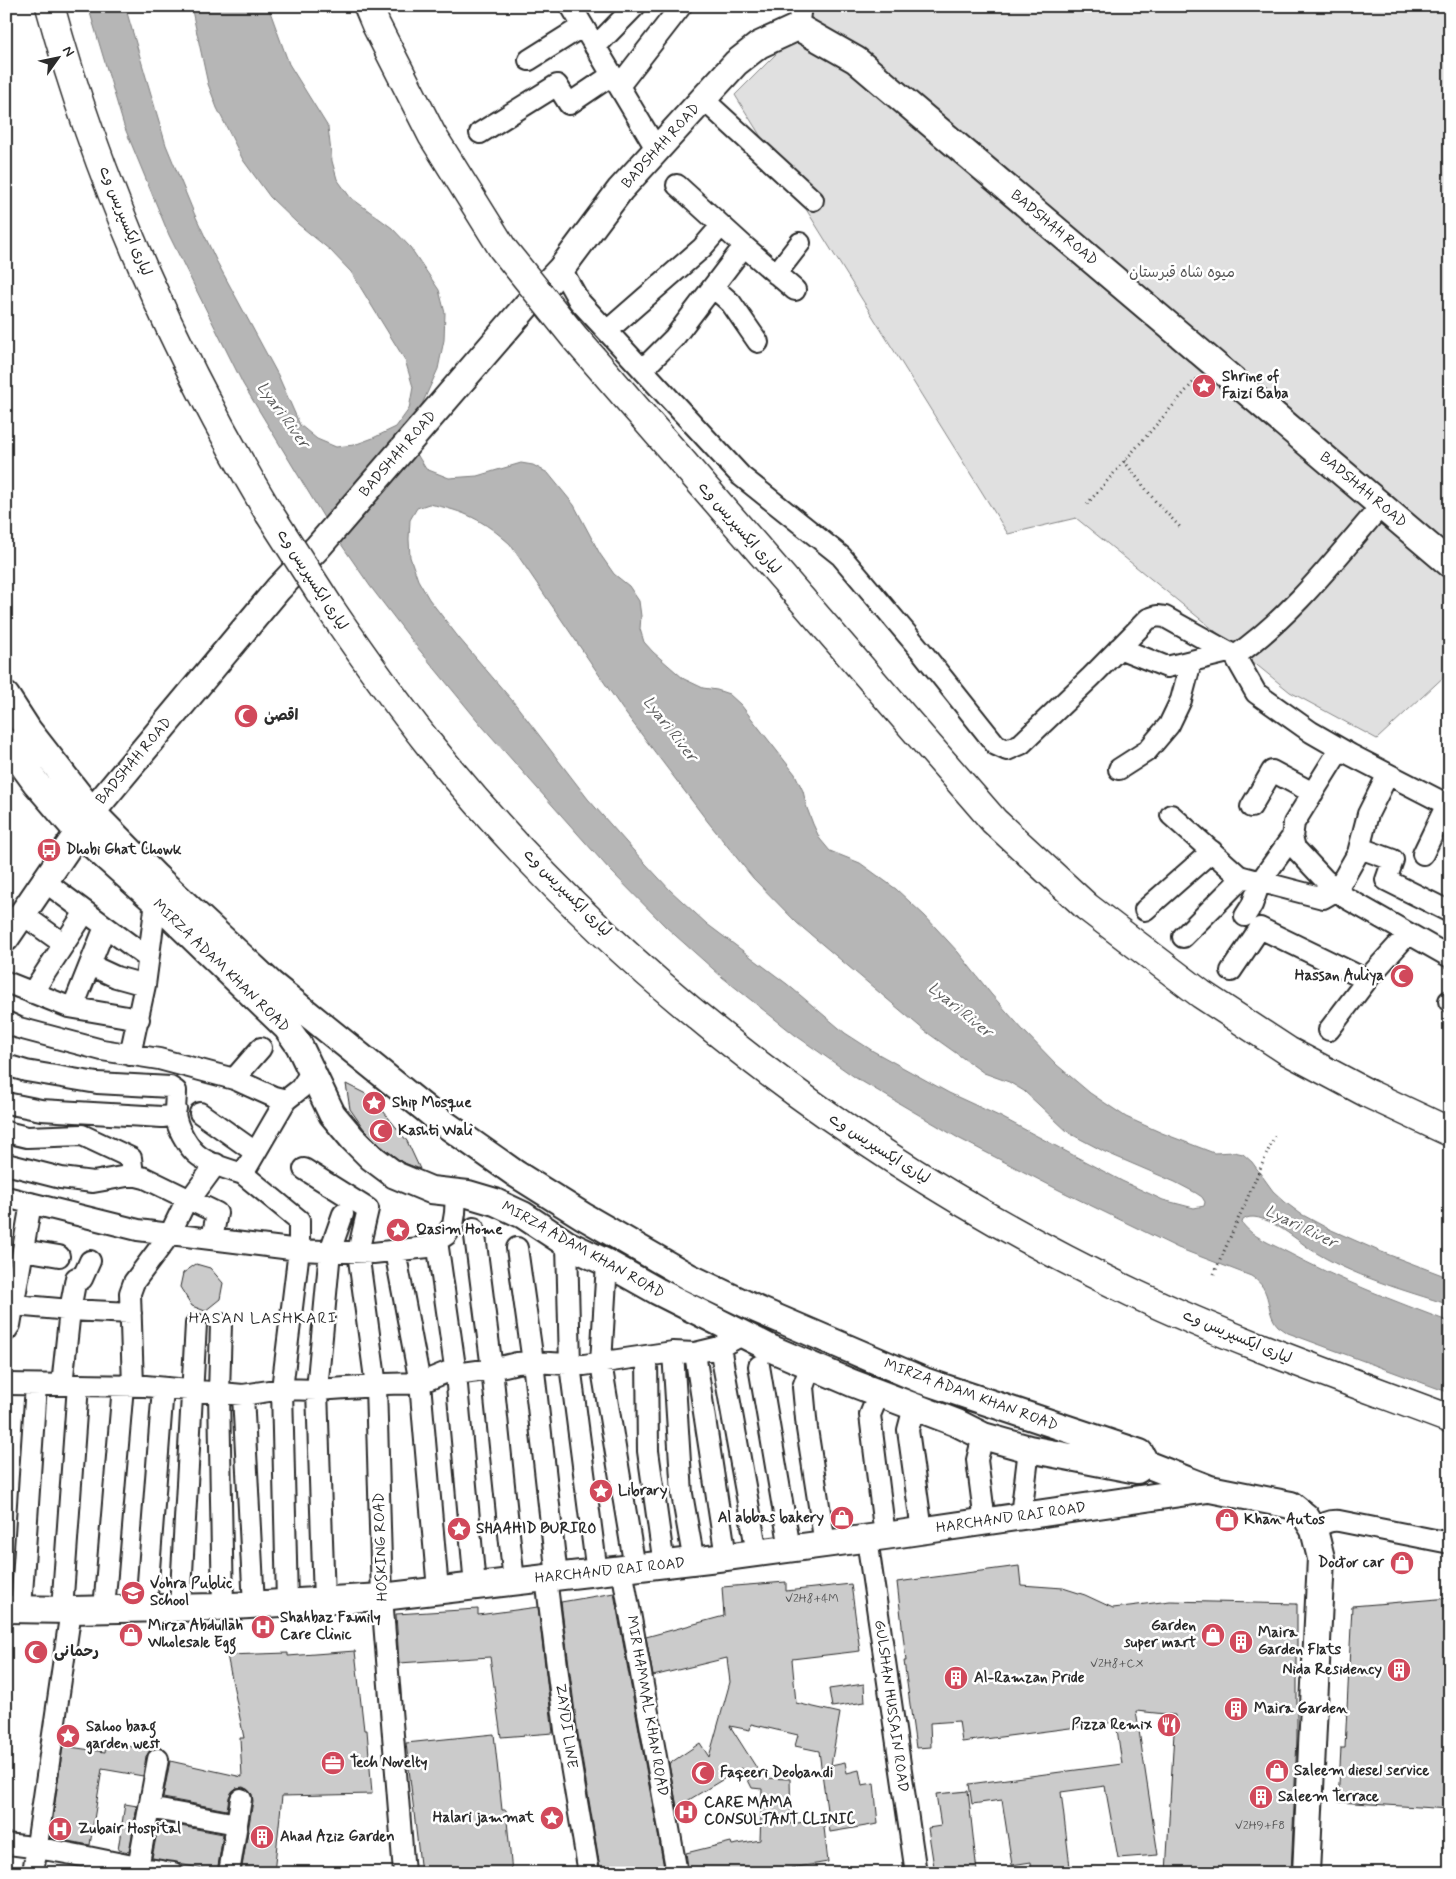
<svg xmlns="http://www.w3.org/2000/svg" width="1456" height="1879" font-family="Mynerve,'Playpen Sans Arabic',sans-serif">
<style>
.green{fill:#e0e0e0;stroke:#868686}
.water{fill:#b6b6b6;stroke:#7e7e7e;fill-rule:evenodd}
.building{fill:#cbcbcb;stroke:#2b2b2b}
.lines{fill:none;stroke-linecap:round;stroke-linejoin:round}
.minor-casing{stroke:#2b2b2b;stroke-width:24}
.major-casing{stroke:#2b2b2b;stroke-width:30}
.highway-casing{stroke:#2b2b2b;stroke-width:31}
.path{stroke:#2b2b2b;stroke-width:3;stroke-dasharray:1 4;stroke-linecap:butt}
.minor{stroke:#fff;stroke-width:20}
.major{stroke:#fff;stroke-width:26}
.highway{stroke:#fff;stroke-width:28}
.highway-bridge-casing{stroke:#2b2b2b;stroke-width:31;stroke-linecap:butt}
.highway-bridge{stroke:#fff;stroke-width:28}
.labels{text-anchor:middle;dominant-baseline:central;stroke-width:5;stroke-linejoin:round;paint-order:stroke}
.number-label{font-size:12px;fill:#535353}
.street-label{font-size:15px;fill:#2b2b2b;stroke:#fff}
.park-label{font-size:15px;fill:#585858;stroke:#fff}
.poi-label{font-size:15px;font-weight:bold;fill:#2b2b2b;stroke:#fff;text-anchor:start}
.water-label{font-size:16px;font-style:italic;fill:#5c5c5c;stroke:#fff}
.neighbourhood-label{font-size:16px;letter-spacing:1px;fill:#2b2b2b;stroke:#fff}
</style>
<rect width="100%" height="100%" fill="#fff"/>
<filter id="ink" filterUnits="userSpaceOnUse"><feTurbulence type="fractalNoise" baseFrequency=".02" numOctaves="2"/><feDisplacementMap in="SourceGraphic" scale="10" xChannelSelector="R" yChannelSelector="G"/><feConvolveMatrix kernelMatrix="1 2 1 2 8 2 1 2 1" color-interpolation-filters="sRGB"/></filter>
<g filter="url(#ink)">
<path class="green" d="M806,6h644v665l-73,68 -87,-47 -214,-174 -68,16 -273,-439 49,-49 18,-4z"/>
<path class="water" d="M88,6h37l41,139 28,68 23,49 61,113 22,50 17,14 19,8 18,-2 19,-7 23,-11 13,-18 4,-22 -8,-27 -54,-88 -21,-22 -32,-26 -28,-27 -27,-37 -26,-52 -9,-24 -17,-78h77l21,58 39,63 4,34 5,18 13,18 42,31 18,19 29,43 6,23 -1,27 -6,29 -24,53 -2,24 14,23 23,9 28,-2 44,-13 12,2 15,8 26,32 26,49 14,20 15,12 10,15 2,15 -1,13 4,13 9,10 31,27 19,9 14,2 12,4 12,11 54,69 8,17 4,17 6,16 7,15 10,12 30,12 36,26 29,27 33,36 33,42 32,36 34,35 33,28 36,24 36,16 52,20 20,-1 9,2 9,8 21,29 12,11 16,12 26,14 52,23 71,27v27c-47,-15 -98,-29 -140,-56 -13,-9 -51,-42 -67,-29l-1,3c10,14 30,21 45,29 52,28 107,49 163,70v71l-162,-60c-3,-2 -7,-5 -10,-7 -14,-15 -4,-36 -27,-50l-73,-28 -119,-58 -99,-51 -104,-61 -61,-43 -73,-58 -56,-50 -57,-58 -127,-143 -65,-79 -47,-61 -38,-55 -89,-147 -74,-149 -45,-109zM429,504c36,7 54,16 81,40l113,166 85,112 45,56 44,45 128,108 59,42 25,9 15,9 45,42 36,19 70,30 21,11 6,4 3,5 -1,4 -10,2 -31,-8 -41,-19 -121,-64 -52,-24 -76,-42 -28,-18 -58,-49 -80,-60 -37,-34 -37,-40 -45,-51 -72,-94 -57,-67 -30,-39 -11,-19 -8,-23 -1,-18 1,-19 7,-12z"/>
<path class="building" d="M346,1084l18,9 12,9 31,39 13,28 -18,-7 -21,-16 -17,-17 -14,-20z
M196,1264l14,4 13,15 -3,16 -15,12 -13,-5 -12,-19 3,-14z
M1019,1566l2,19 42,3 22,7 28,13 57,-7 127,3v135l-6,134h-125l9,-158 -39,-4 22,144 -40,3 -13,-72 -44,6 9,75 -38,5 -1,-10 -19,3 -10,-65 -30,4 -3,-20 153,-20 -6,-42 -154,20 -3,-21 -29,2 1,24 -15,1 -12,-87h2l-9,-79z
M786,1582v9l65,-7 9,67 -68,8 4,44 44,10 -9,52 14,-3 2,11 12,-3 3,15 12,-2 4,41 -48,8 -11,-81 -24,-5 3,-11 -47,-11 -1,6 -20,-4 33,52 27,1 1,45 32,-5 5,43 -37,6 1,3 -7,2h-96l-3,-20 45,-11 1,3 28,-5 2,-51 -10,-1 -10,-20 -65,39 -8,-43 31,-21 9,14 21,-75 -3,-24 -74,18 -7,-39 78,-21 -2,-29z
M614,1593l51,280h-64l-24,-145 -16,-126z
M1450,1598v211l-112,-7 3,-54h4l7,-142z
M538,1607l15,126 -52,4 -11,-80 -91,6 -3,-49 82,-5v6z
M355,1651l9,79h3l5,64 -90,2 -8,77h-33l12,-72 -1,-7 -4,-4 -5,-3 -7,1 -4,4 -3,5 -2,13 -64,-12 7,-37 72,16 -2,-39h4l-17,-83 61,-2v3z
M864,1684l1,18 -33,5 -3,-18z
M494,1734l8,76h4l6,63h-91l-15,-130z
M106,1744l46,5 -6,7 -3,20 -41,-7 -12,76 -40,-7 13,-92 42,6z
M968,1791l9,81 -42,1 -7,-45 13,-2 -5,-32z
M125,1804l12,2 -8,46 -11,-2z
M159,1822l64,12 -6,38 -65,-14z"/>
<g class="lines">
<g class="minor-casing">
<path id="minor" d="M571,6l86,144
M798,27l3,-21
M595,47l40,-41
M529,60l54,-34
M619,86l62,-80
M703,99l110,101
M480,133l77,-48 12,19 43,-29
M677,185l67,61 51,44
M561,269l18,32 162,175 100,80 81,96 74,93 11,5 14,-6 70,-67 57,-58 9,-3 8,1 70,39c57,-40 101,-98 146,-150
M776,274l24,-31
M713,287l18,16 27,39
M607,331l95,-83 19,-22
M643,369l31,-31 70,-92
M1119,648l48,19 61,-15
M1235,656l21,37 55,39 40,23 99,51
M1340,749l-46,74 -2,14 3,11 29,31 22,19 104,59
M1119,769l28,-18 22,-26 12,-25 10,-38
M1251,807l21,-36 41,22
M1171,815l68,61 84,22 14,-8 21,-37 10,-39 20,-40
M1360,848l33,12 -7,20 64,32
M1423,854l24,-50
M44,881l104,77
M1145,910l67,-59
M22,914l42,30
M1245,916l7,-11 8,-23 32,-45
M1183,937l60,-60
M90,965l26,12 29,8
M1231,971l29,-43 107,52
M6,982l63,25 70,12
M32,993l53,-81
M1449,1001h1
M73,1007l32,-80
M6,1022l13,6 83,22 57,9 75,20 40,18 12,3
M1329,1030l41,-54 38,-42
M130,1055l15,-70 11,-83
M6,1065l20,6 71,12 73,4 6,4c0,9 -2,20 0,28 3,12 13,30 23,37 10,8 31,14 44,18
M234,1079l27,-31
M6,1103l35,7 121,7 8,-1 6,-7
M200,1113l55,39
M6,1132l21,5 55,-2 49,23 2,17
M6,1164l55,14 32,4 40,-7 12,3 72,35 -5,26
M304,1169l64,40 -10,43 18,134 6,211 22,276
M6,1197l132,33 161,20 74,3 55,-6 18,-12 7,-10 2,-12 1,-20
M474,1228l18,141 22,213
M437,1241l19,133 19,212
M567,1244l3,121 27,208
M517,1248l16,114 24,215
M23,1250l36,6
M395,1251l25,132 18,207
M90,1261l-8,18 -6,-1 -6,32 61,3
M607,1263l-6,100 34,205
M14,1305l56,5 -8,75
M221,1324l-2,69 4,214
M6,1331l4,-6 21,-122
M720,1347l37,206
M673,1352l9,142 12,68
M695,1353l31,204
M647,1356l1,95 16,114
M811,1365l-8,22 4,42 18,115
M759,1366l31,183
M6,1384l139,2 98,9 39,-6 35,1 59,-4 9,-2 35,-1 27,-11 9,2 36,-5 25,-6 16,-1 51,3 89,-13 22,1 25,-6 24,-13
M133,1386l-3,-93 4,-11 36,-48 14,-29 10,-11 22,-30
M879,1393l-9,22 15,121
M243,1395l11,210
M914,1407l-6,23 14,101
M983,1436l-6,24 8,62
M1021,1516l8,-67
M1314,1530c9,-6 14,-10 25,-9l111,22
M867,1539l49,334
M622,1569l55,304
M546,1578l19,152 24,143
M324,1600l-7,-210 13,-139 13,-37
M287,1602l-5,-213 17,-139v-30l-56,-46 43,-74 14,-11 11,-16
M146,1608l17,-220
M180,1608l16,-284
M21,1609l15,-224
M104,1609l19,-223
M62,1610l16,-225
M149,1808l88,16
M6,1844c56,5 111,21 167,29
M138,1868l20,-109
M33,1873l38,-263
M229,1873l12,-74"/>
</g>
<g class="major-casing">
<path id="major" d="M6,696l22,34 64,82 64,65 115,107 167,135 78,55 67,42 106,61 67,32 168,72 216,72 6,11 64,25 81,16 15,12 8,13 7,28 -15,315
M6,742l30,41 42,49 78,70 131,126 12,17 33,69 21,25 18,18 24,18 36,15 37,4 27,8 28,13 44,29 40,19 50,28 115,58 80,34 105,40 26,13 46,13 108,21 9,-6
M6,938l86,-126 186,-223 40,-42 209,-242 34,-36 59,-79 116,-127 23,-18 39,-18 58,33 594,504
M6,1609l65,1 145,-3 166,-10 344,-40 159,-21 323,-47"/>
</g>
<g class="highway-casing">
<path id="highway" d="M50,6c48,176 126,351 219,507
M332,611c32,47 65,93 100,137 188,233 433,417 703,546 102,48 209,85 315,125"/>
</g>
<path class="path" d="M1124,461l32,41 24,25
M1087,504l111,-127
M1214,1274l61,-139"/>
<use href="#minor" class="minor"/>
<use href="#major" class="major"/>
<use href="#highway" class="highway"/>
<g class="highway-bridge-casing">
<path id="highway-bridge" d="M368,6l8,19 56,110 71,114 72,89 419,483 93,86 114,87 87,57 81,43 81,38
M269,513l63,98"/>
</g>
<use href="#highway-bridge" class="highway-bridge"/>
</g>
</g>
<defs>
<g id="sight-disc" transform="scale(1.25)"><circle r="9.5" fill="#d1495b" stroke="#fff"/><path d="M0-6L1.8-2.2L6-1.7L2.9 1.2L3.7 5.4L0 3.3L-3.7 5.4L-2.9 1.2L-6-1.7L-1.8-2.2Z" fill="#fff"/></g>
<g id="mosque-disc" transform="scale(1.25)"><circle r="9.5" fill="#d1495b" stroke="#fff"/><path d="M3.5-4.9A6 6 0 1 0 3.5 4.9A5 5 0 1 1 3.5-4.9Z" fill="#fff"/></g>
<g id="bus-disc" transform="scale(1.25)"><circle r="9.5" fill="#d1495b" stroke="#fff"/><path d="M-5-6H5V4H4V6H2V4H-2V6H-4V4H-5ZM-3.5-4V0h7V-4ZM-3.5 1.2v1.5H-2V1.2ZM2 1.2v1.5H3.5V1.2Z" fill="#fff"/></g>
<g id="shop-disc" transform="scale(1.25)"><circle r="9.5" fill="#d1495b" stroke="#fff"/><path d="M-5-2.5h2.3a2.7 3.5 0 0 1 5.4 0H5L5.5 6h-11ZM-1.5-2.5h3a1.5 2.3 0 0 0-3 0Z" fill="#fff"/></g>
<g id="school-disc" transform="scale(1.25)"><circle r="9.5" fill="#d1495b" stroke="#fff"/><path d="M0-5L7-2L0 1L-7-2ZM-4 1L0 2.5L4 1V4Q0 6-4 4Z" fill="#fff"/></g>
<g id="hospital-disc" transform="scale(1.25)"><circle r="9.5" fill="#d1495b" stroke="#fff"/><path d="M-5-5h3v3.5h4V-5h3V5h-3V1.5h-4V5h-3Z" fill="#fff"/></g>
<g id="building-disc" transform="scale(1.25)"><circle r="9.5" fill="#d1495b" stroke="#fff"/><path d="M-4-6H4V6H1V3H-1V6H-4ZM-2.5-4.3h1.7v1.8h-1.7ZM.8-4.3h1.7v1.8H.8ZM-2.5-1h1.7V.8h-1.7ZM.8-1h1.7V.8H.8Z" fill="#fff"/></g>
<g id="restaurant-disc" transform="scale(1.25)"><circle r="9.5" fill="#d1495b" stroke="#fff"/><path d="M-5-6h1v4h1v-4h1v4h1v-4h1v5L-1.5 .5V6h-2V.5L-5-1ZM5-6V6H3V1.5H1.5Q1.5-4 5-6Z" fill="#fff"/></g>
<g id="office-disc" transform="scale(1.25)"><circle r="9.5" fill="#d1495b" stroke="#fff"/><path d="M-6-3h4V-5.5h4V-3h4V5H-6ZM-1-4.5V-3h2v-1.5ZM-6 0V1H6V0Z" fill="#fff"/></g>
</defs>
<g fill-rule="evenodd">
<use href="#sight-disc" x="1204" y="386"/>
<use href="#mosque-disc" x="246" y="716"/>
<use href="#bus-disc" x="49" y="850"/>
<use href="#mosque-disc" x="1402" y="976"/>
<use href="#sight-disc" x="374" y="1103"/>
<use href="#mosque-disc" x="381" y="1131"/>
<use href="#sight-disc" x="398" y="1230"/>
<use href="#sight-disc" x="601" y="1491"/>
<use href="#shop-disc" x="842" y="1518"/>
<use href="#shop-disc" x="1227" y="1520"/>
<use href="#sight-disc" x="459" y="1529"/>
<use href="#shop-disc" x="1402" y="1563"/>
<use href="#school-disc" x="133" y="1593"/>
<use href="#hospital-disc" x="263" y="1627"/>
<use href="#shop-disc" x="131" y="1635"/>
<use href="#shop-disc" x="1213" y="1635"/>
<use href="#building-disc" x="1241" y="1642"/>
<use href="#mosque-disc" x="36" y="1652"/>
<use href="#building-disc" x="1399" y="1670"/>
<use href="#building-disc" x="956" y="1678"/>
<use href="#building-disc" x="1236" y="1709"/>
<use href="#restaurant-disc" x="1169" y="1725"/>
<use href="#sight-disc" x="68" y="1736"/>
<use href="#office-disc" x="333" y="1763"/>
<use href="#shop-disc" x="1277" y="1771"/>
<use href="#mosque-disc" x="703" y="1773"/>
<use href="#building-disc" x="1261" y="1797"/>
<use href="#hospital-disc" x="686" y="1812"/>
<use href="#sight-disc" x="552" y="1818"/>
<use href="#hospital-disc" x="60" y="1829"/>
<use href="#building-disc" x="262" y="1837"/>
</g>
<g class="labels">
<g class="number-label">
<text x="812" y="1599">V2H8+4M</text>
<text x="1117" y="1664">V2H8+CX</text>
<text x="1260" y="1826">V2H9+F8</text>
</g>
<g class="street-label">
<text transform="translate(661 146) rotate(-48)">BADSHAH ROAD</text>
<text transform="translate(125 221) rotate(68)">لیاری ایکسپریس وے</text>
<text transform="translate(1054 228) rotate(40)">BADSHAH ROAD</text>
<text transform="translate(398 454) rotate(-49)">BADSHAH ROAD</text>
<text transform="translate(1363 490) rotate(40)">BADSHAH ROAD</text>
<text transform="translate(739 528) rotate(49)">لیاری ایکسپریس وے</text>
<text transform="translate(312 580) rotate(57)">لیاری ایکسپریس وے</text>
<text transform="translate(134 761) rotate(-50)">BADSHAH ROAD</text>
<text transform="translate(567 893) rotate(45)">لیاری ایکسپریس وے</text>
<text transform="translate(221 966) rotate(44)">MIRZA ADAM KHAN ROAD</text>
<text transform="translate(879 1149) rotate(33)">لیاری ایکسپریس وے</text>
<text transform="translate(583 1250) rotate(29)">MIRZA ADAM KHAN ROAD</text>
<text transform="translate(1237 1337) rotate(23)">لیاری ایکسپریس وے</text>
<text transform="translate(971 1395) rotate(20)">MIRZA ADAM KHAN ROAD</text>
<text transform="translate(1011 1518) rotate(-8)">HARCHAND RAI ROAD</text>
<text transform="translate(381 1547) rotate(-92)">HOSKING ROAD</text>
<text transform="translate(610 1571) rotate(-6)">HARCHAND RAI ROAD</text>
<text transform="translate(647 1706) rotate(80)">MIR HAMMAL KHAN ROAD</text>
<text transform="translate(891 1706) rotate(82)">GULSHAN HUSSAIN ROAD</text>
<text transform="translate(566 1726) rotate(82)">ZAYDI LINE</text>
</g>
<g class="park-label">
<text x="1182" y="273">میوہ شاہ قبرستان</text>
</g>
<g class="poi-label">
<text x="1222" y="377">Shrine of<tspan x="1222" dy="17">Faizi Baba</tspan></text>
<text x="264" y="716">اقصیٰ</text>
<text x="66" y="850">Dhobi Ghat Chowk</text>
<text x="1384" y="976" text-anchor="end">Hassan Auliya</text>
<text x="392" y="1103">Ship Mosque</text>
<text x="398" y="1131">Kashti Wali</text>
<text x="416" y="1230">Qasim Home</text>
<text x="618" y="1491">Library</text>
<text x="824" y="1518" text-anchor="end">Al abbas bakery</text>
<text x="1244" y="1520">Khan Autos</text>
<text x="476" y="1529">SHAAHID BURIRO</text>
<text x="1384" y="1563" text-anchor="end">Doctor car</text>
<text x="150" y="1584">Vohra Public<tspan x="150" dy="17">School</tspan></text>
<text x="280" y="1618">Shahbaz Family<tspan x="280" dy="17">Care Clinic</tspan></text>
<text x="148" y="1626">Mirza Abdullah<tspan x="148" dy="17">Wholesale Egg</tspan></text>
<text x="1196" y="1626" text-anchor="end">Garden<tspan x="1196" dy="17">super mart</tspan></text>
<text x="1258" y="1633">Maira<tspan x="1258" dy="17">Garden Flats</tspan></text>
<text x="54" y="1652">رحمانی</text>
<text x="1382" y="1670" text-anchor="end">Nida Residency</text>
<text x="974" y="1678">Al-Ramzan Pride</text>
<text x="1254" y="1709">Maira Garden</text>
<text x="1152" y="1725" text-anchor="end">Pizza Remix</text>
<text x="86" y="1727">Sahoo baag<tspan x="86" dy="17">garden west</tspan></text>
<text x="350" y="1763">Tech Novelty</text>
<text x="1294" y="1771">Saleem diesel service</text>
<text x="720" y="1773">Faqeeri Deobandi</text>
<text x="1278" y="1797">Saleem Terrace</text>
<text x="704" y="1803">CARE MAMA<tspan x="704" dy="17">CONSULTANT CLINIC</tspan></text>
<text x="534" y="1818" text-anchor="end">Halari jammat</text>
<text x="78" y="1829">Zubair Hospital</text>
<text x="280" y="1837">Ahad Aziz Garden</text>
</g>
<g class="water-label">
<text transform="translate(283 415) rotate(54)">Lyari River</text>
<text transform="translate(670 729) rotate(52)">Lyari River</text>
<text transform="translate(960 1010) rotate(39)">Lyari River</text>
<text transform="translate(1301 1227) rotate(26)">Lyari River</text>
</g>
<g class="neighbourhood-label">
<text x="263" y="1318">HASAN LASHKARI</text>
</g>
</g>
<rect width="1456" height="1879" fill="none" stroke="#fff" stroke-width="25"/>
<rect x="12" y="12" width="1431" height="1854" fill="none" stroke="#2b2b2b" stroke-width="2" filter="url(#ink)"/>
<g transform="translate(58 58) rotate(57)" stroke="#ffffff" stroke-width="4" paint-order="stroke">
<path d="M0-4L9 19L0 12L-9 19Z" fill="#2b2b2b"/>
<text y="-8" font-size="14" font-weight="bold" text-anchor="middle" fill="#2b2b2b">N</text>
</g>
</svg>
